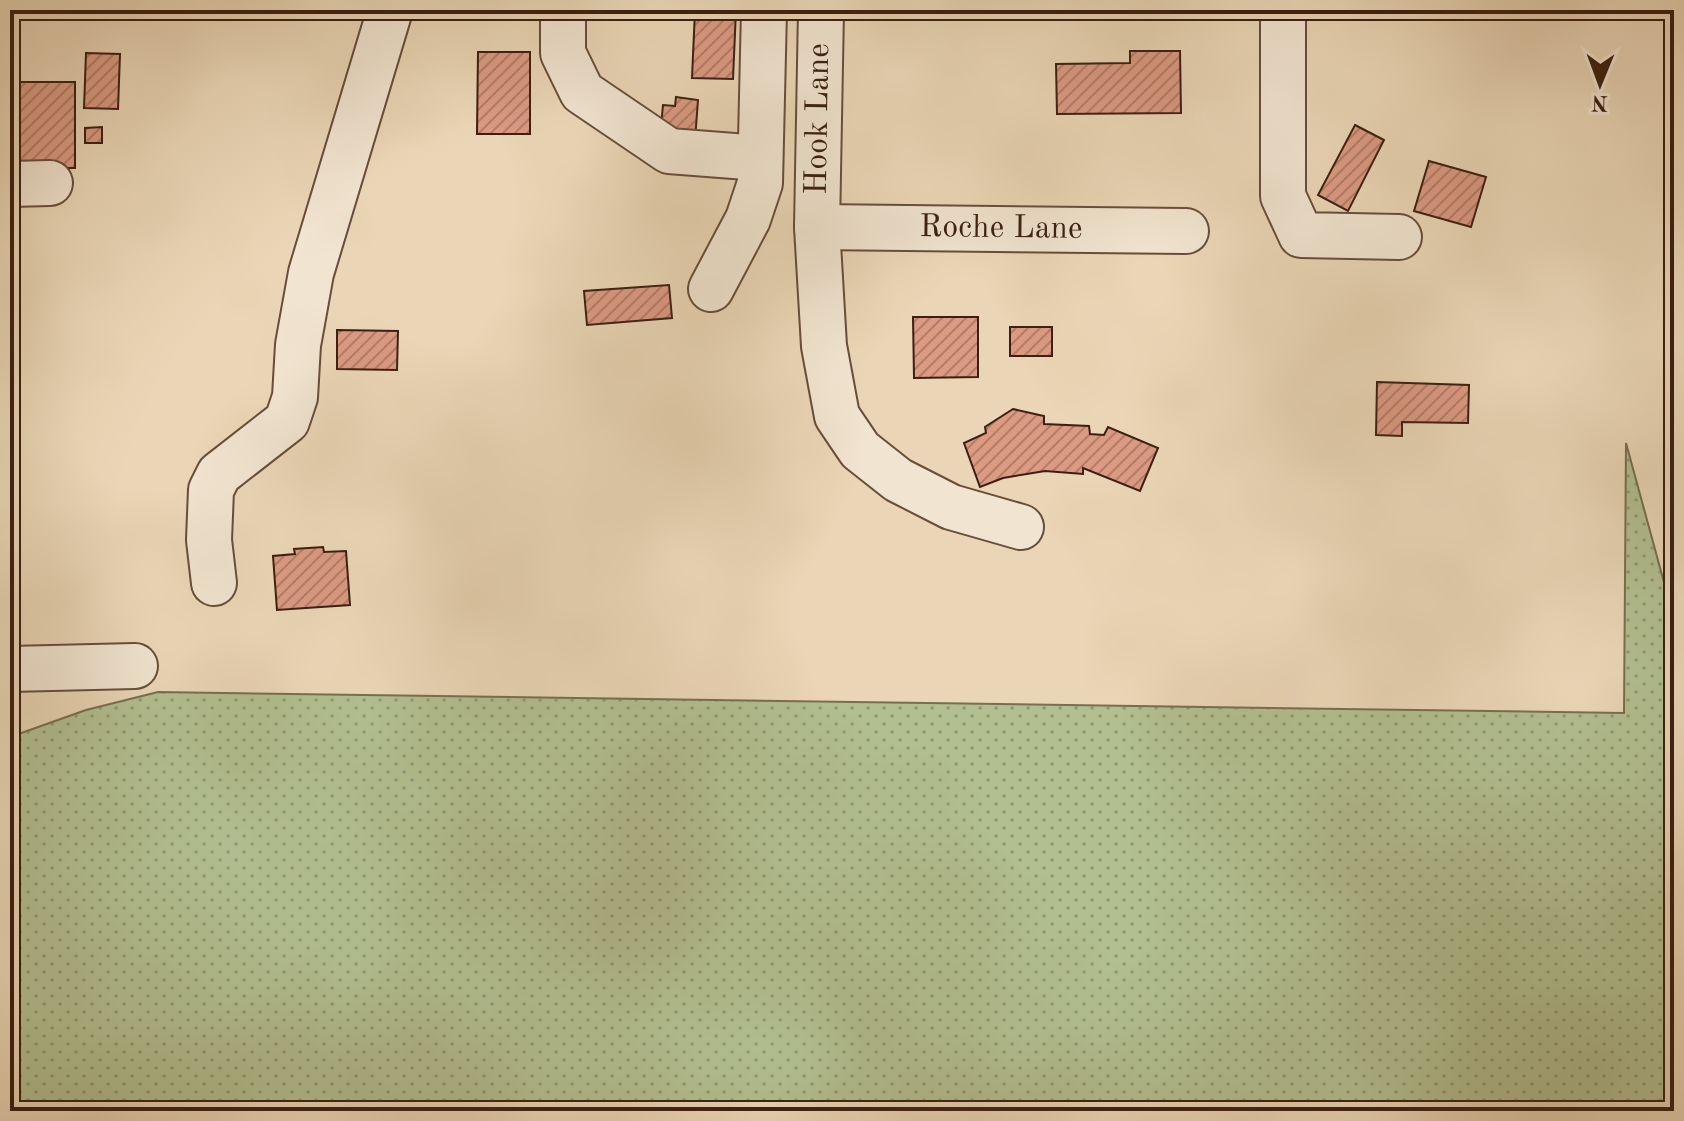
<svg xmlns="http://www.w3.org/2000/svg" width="1684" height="1121" font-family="'Old Standard TT',serif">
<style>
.grass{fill:url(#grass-dots);stroke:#766f50;stroke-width:2}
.building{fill:url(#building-hatch);stroke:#3b1f10;stroke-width:2}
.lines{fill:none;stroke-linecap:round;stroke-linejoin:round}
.minor-casing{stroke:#674d3a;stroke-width:48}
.minor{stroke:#f1e4d0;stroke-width:44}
.labels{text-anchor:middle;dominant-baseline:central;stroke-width:7;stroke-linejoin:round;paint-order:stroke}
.street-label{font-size:32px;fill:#3b1f10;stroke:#f1e4d0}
</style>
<defs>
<pattern id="grass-dots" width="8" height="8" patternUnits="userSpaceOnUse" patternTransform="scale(2)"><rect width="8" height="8" fill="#b2bf91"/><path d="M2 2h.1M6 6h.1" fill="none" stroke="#929b75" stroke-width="1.8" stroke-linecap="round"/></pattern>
<pattern id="building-hatch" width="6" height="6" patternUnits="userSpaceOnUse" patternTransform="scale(2)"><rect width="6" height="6" fill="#dc9a82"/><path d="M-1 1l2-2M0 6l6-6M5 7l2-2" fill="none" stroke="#b47d69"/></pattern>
</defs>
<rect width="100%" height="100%" fill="#ead6b6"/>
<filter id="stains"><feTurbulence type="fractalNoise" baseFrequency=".0025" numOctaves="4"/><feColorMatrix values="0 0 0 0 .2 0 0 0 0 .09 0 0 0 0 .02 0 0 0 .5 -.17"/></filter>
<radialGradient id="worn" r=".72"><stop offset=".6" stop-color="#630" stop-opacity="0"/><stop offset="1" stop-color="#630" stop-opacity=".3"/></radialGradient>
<path class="grass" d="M1626,443l48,176v492h-1664v-374l76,-27 72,-18 1466,21z"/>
<path class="building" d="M695,10h41l-3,69 -41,-1z
M1130,51h50l1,62 -124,1 -1,-50 74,-1z
M478,52h52v82h-53z
M86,53l34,1 -2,55 -34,-1z
M10,82h65v86h-65z
M676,97l22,3 -3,40 -35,-3 3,-32 12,1z
M1355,125l29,15 -36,71 -30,-16z
M102,127v16h-17v-15z
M1429,161l57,16 -15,50 -57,-16z
M669,285l3,33 -85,7 -3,-34z
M913,317h65v60l-64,1z
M1010,327h42v29h-42z
M337,330l61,1 -1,39 -60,-1z
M1377,382l92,3 -1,38 -66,-1v14l-26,-1z
M1013,409l31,7v8l45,2 1,8 14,1 4,-8 50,21 -18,43 -57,-23v6l-38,-3 -42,7 -23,9 -16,-44 22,-10 -1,-6z
M323,547l1,5 22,-1 4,54 -73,5 -4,-54 22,-2 -1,-5z"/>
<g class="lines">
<g class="minor-casing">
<g id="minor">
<path d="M563,10v43l19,39 87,59 91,7"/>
<path d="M821,10l-4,217 7,119 13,70 23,34 38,30 53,27 70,20"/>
<path d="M1283,10v186l18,39 98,2"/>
<path d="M10,184l40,-1"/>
<path id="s1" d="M817,227l369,4"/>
<path d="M711,289l37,-70 12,-36 4,-173"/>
<path d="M214,583l-5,-43 2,-50 8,-16 68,-53 8,-24 3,-52 13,-72 79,-263"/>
<path d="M10,669l125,-3"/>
</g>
</g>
<use href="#minor" class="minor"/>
</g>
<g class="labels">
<g class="street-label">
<text transform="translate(819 119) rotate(-89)">Hook Lane</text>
<text stroke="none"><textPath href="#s1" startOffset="184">Roche Lane</textPath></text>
</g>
</g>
<rect width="1684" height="1121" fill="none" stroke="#ead6b6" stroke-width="40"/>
<rect x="12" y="12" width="1660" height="1097" fill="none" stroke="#3b1f10" stroke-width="4"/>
<rect x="20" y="20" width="1644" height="1081" fill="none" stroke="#3b1f10" stroke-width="2"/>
<g transform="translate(1600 84) rotate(181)" stroke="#f1e4d0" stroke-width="6" paint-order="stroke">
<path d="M0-6L14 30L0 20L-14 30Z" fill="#3b1f10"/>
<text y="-12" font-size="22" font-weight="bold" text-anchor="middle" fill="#3b1f10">N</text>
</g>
<rect width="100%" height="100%" filter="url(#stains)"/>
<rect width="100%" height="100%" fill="url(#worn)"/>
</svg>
